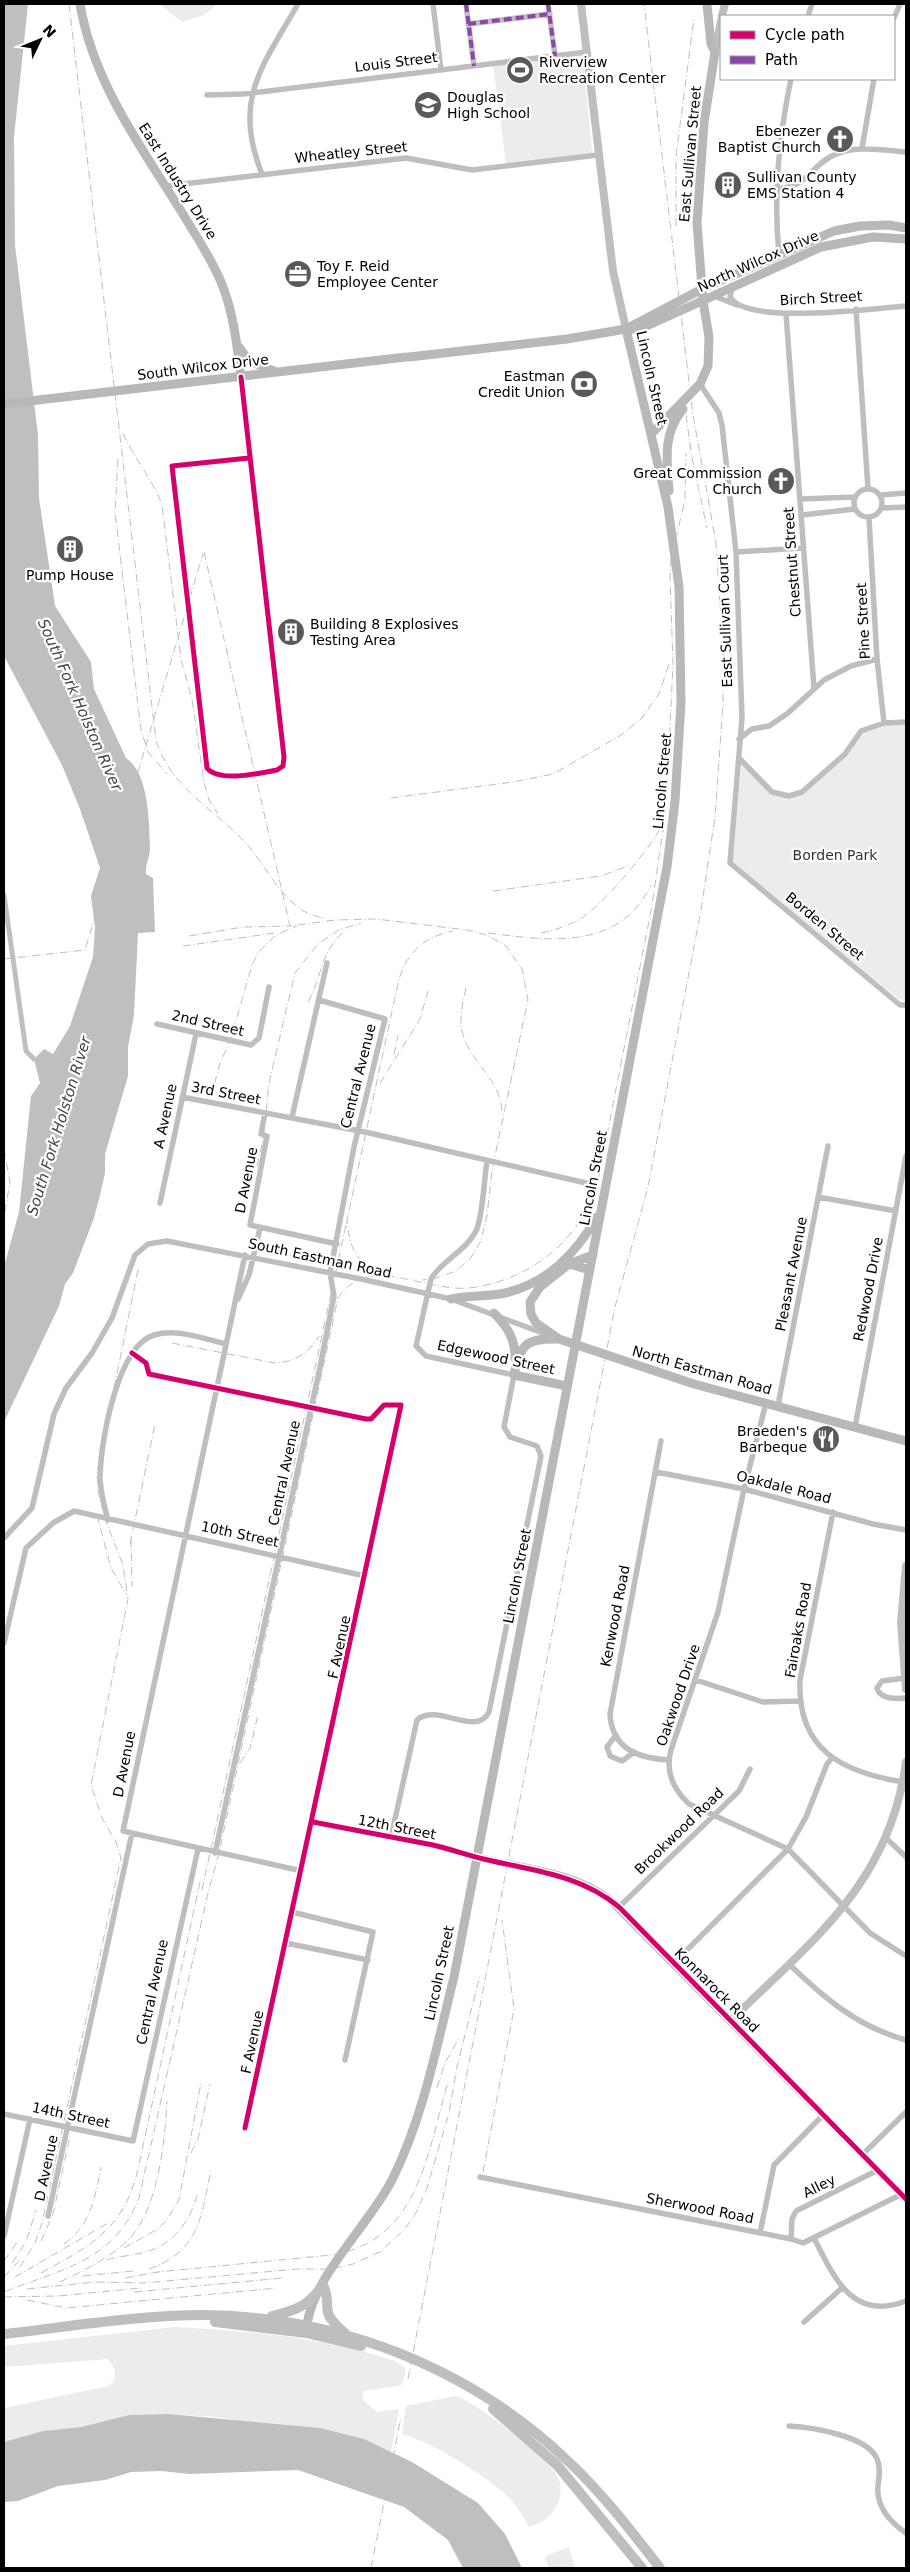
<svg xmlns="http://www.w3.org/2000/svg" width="910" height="2572" font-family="'DejaVu Sans',sans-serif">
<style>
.green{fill:#ececec}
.water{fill:#bfbfbf}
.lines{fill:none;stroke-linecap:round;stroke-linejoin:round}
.canal{stroke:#bfbfbf;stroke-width:5}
.minor{stroke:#bebebe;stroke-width:5.5}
.tertiary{stroke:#bebebe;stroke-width:8}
.secondary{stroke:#b8b8b8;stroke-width:9}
.trunk{stroke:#bebebe;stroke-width:10}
.rail{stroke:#bebebe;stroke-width:1;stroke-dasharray:8 2.5 1 2.5;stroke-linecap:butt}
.quiet{stroke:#8e44ad;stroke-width:4;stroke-dasharray:8 4;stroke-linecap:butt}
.cycleway-casing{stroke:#fff;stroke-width:8}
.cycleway{stroke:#d6006c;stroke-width:5}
.labels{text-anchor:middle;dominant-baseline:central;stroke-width:4.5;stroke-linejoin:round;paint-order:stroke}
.street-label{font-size:14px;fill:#000;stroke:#fff}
.poi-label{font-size:14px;fill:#000;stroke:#fff;text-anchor:start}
.park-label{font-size:14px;fill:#333;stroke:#fff}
.water-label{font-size:15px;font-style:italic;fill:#444;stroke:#fff}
</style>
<rect width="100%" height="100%" fill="#fff"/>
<path class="green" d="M159,4h59l-14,11 -22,7z
M583,56l9,97 -86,11 -13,-99z
M906,722v278h-6l-168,-135 10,-103c19,19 30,41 60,30l62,-59 20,-10z
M176,2327c73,4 148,10 219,34l11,8 -4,16 -38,6 -2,4 2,6 13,11 22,-3 -8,43 -27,-13 -147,-22 -49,-3 -39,1 -48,12 -38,4 -39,11v-34l104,-22 6,-5 1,-11 -7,-11 -104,8v-21z
M455,2396c18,3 88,59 100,76 15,23 -2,49 -26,55 -7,-12 -15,-26 -26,-35 -26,-21 -69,-49 -101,-58l4,-28z
M569,2547l6,21h-26l-4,-10 1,-2z"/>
<path class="water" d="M4,4h24l-14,133 1,108 23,190 1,63 16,108 36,56 3,27 32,69c23,15 23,64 24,90 0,9 -5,16 -4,26l7,4 2,54 -17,1 -4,82 -6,32v29l-23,78v19l-4,18 -7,27 -21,55 -8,11 -6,22 -55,116v-155l15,-55 12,-116 9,-13 -6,-24 10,-10 9,5 17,-28 23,-69 2,-30 -4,-31 9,-28 -20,-59 -18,-44 -58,-109z
M168,2414l152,14 44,11 48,23 66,41 27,31 17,34h-59l-15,-28 -44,-33 -106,-37 -109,4 -27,-3 -31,1 -26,8 -47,6 -40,15 -14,1v-60l39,-11 38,-4 48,-12z"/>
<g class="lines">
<path class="canal" d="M4,895l22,156 8,8"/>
<path class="minor" d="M433,4l8,66
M466,4l8,62
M548,4l7,52
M808,16l4,-12
M894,18l6,-14
M468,24l82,-10
M207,95l36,-1 344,-42
M862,148l12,-69
M262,174c-30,-74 0,-107 36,-170
M166,186l240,-28 66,12 126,-15
M778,189c33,-5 28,-18 52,-32 23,-13 51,-7 76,-5
M779,254c-6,-59 0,-118 12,-175
M732,288l-2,9c17,29 144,11 176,9
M714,296l23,9
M856,309l12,180
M786,314l28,374
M241,377l43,380 -1,9 -6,4c-16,3 -58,13 -70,-2l-35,-302 77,-8
M700,384l19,29 3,12 14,127 6,166 -12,145 170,142h6
M854 503a14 14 0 1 1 28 0a14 14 0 1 1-28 0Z
M880,495l26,-2
M800,499l55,-2
M882,508l24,-1
M802,515l53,-6
M869,518l8,141 7,64
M736,552l66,-4
M739,739l13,-10 17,-3 19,-13 36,-33 27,-14 26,-7
M739,758l33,34 17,4 13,-4 43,-38 16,-23 23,-8 22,-1
M157,1024l94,21 8,-7 10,-51
M182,1097l183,35 221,51
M265,1113l-4,21 6,2 -17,89 87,19
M292,1117l35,-154
M818,1197l78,14
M160,1203l36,-169
M245,1255l-122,576 179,40
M238,1299l11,-24 11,-47
M132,1353l14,10 3,11 217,45h5l13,-14h17l-156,723
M766,1403l-22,86 -26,123 -47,138c-6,21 2,39 18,54l99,45 82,84 36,23
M780,1407l-1,-7 49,-254
M855,1427l51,-271
M661,1441l-51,273c2,35 28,44 58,46
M656,1472l88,17 129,35 33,6
M833,1512l-33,168c-3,70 42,92 103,102
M108,1520c-4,-14 -7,-27 -8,-41 0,-35 17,-133 54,-144 23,-7 50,4 72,9
M4,1538l28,-30 22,-94 12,-26 26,-35 20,-35 23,-63 13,-11 19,-3 194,38 90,20 97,36
M4,1643l22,-95 27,-25 21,-12 291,65
M905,1678l-23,3 -5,7c3,11 19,11 29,10
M696,1680l67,22 37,-1
M616,1735l-9,12 3,9 12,5 11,-8
M313,1822l118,23 46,12
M391,1837l26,-117c20,-18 59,18 72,-8l52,-256 -4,-10 -27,-9 -6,-10 10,-52 -88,-19 -10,-10 15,-67c11,-19 35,-28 45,-48 7,-15 8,-52 11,-70
M886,1838l20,19
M215,1853l105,-486 14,-71 -4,-23 24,-126 31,-128 -66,-19
M619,1907l120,-116 11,-22
M292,1912l81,20 -28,128
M286,1943l82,17
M674,1963l114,-114 18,-32 21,-53 5,-6
M789,1964c35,34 69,63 117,76
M4,2114l129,27 65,-292
M863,2154l43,-42
M480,2177l311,62 12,4 99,-49
M48,2216l84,-383
M760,2233l14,-68 50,-51
M4,2236l26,-117
M814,2238c20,39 38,84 92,63
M791,2239l1,-20 4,-8 82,-41
M804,2322l38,-34
M789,2426c22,1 79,10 88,33 4,8 2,18 1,27 -2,20 12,36 28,47"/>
<path class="tertiary" d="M581,4l32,267 13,58
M722,16l3,-12
M715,52l6,-31
M906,1566l-5,56 5,67
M477,1857c44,12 93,13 131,41l298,301
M731,2020c81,-79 159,-137 175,-258"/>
<path class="secondary" d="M80,4c14,83 66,149 109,220 12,20 26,41 34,63 11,29 14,59 18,90
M626,329h14l181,-82 52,-10 33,2
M239,347l10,14 25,10
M409,357l158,-18 59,-10 76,-40 132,-58 26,-5 29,-1 17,3
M4,404l402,-47
M651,434l49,-50 8,-18 1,-29 -6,-36 -6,-78 7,-100 11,-71 -4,-8 -4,-40
M669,491c-2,-30 -7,-57 14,-82
M593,1255l-24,9 -29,23 -10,15 1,12 5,9 23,16 135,45 212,57
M569,1264l21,6
M451,1299c18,-4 36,-2 54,-6 43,-10 71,-40 92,-76
M494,1313c14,15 21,25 21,45
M559,1339c-32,-1 -39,4 -45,36l53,11
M307,2325c6,-49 64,-102 86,-147 31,-63 44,-134 61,-201l213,-1110 8,-66 6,-98 -2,-116 -11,-80 -42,-178"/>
<path class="trunk" d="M323,2285c11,23 -7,24 22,48
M272,2316c25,-6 36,-10 51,-31
M215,2322l91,11 55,13
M4,2334c63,-7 136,-19 199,-19 136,1 268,53 366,147 34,32 63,70 91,106
M493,2409l64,56 85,103"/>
<path class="rail" d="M69,4l87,737c15,46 56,67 87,99 20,21 33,51 56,68 8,6 18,9 28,11
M676,226v-70l18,-138
M686,415l6,43 15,70
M123,433c11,26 30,46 39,72l19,154 11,40 12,83 5,18 9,14
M118,459l-3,53 26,218 7,22 19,22
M204,552l86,374 45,-6 41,-1 91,11 20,5 19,11 16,23 6,31 -36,170 -5,46 -6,25 -11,18 -14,12 -20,7 -14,2
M391,798l122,-16 40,-8 68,-39 20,-16 18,-25 10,-30
M493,891l108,-15 27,-10
M488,933c62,8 131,18 163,-48
M541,933c14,-3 27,-7 39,-14 22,-13 70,-70 81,-92
M189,936l54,-9 47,-1
M183,946l92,-13
M4,959l81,-9 118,-396
M466,988c-3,13 -7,29 -4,43 7,32 37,44 40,80
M308,1002c13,-23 14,-54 36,-70
M394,1055l4,-20
M380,1083l40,-64 8,-28
M211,1097l9,-34 10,-22 22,-76 6,-12 18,-18 21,-9
M4,1149l6,33 -6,35
M257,1166l7,-31 5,-52 26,-110 23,-29 21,-14 22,-7
M263,1250c46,9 92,20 138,28 22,4 46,12 68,10 56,-6 110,-45 127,-101 4,-12 6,-25 8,-37l47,-239 15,-101 7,-146 -3,-86 1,-19 14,-59 1,-47
M374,1270c-21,-12 -25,-27 -27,-50l52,-241c9,-28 25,-42 54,-48
M172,1343l103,20c20,-1 34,-10 44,-27
M97,1515l14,53 15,26
M131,1539l1,48
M130,1544l25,-120
M240,1763l10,-15 8,-33
M202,1890l145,-670
M437,2088l8,-25 14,-25
M191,2153l7,-14 12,-55
M483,2172l31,-163 -12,-89
M41,2241l12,-27 17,-78
M64,2244c27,-20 31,-46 37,-77
M124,2248l34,-19 8,-8 13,-21 22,-117
M107,2260c11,-4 23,-4 34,-7 30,-6 49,-30 56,-58
M4,2261l13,-19
M12,2263l14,-21 10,-32
M20,2267l15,-24 7,-20 79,-365 -5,-16 -14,-24 -11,-33 37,-186 -5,-34 -18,-46 -7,-29 -1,-18 41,-202
M149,2269c51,-18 52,-52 62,-99
M41,2273c51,-28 83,-44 97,-104l62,-287
M83,2276l50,-5
M4,2277l17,-18
M15,2277l93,-54
M125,2278l33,-6 173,-17c88,-13 96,-102 117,-173
M60,2282c23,-11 48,-23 66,-40 32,-29 39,-100 41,-141
M27,2289l68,-7 49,1 153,-14h34l22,-5 27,-12 25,-23 11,-16 11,-25 22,-75 8,-46 23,-92
M4,2292c57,-23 110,-30 135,-94l69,-305 11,-40 119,-555c8,-13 22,-21 37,-22
M134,2292l149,-14
M4,2297l54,-1 83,-8
M27,2300l39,8 211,-20
M408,2379l207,-1072 33,-120 53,-277 14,-93 8,-112v-51l-7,-111 -23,-128 -49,-411
M371,2568l30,-151"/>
<path class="quiet" d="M466,4l8,62
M548,4l7,52
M468,24l82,-10"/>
<g class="cycleway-casing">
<path id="cycleway" d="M241,377l43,380 -1,9 -6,4c-16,3 -58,13 -70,-2l-35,-302 77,-8
M132,1353l14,10 3,11 217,45h5l13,-14h17l-156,723
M313,1822c40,8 80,15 120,23 18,4 36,11 55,15 47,11 92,15 131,47l287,292"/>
</g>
<use href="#cycleway" class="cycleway"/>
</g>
<defs>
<g id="stadium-disc" transform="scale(1.4375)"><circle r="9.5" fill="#595959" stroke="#fff"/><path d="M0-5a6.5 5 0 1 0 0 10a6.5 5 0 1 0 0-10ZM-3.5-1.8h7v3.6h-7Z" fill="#fff"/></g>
<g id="school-disc" transform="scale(1.4375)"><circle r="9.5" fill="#595959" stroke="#fff"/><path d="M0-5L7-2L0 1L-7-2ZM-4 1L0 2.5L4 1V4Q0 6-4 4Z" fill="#fff"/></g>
<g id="church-disc" transform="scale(1.4375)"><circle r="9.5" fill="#595959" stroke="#fff"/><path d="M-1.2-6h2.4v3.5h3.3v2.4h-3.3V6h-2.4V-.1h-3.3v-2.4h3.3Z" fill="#fff"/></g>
<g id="building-disc" transform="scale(1.4375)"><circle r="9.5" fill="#595959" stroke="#fff"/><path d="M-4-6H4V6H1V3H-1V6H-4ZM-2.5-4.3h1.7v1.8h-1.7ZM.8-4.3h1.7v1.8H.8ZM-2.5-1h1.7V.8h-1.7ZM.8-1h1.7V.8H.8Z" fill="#fff"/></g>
<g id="office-disc" transform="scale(1.4375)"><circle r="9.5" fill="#595959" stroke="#fff"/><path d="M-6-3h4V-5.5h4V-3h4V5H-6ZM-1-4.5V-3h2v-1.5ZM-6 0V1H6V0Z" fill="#fff"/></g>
<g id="bank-disc" transform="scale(1.4375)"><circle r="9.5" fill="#595959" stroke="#fff"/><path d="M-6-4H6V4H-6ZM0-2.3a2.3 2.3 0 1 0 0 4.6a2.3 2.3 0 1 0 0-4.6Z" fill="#fff"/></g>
<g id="restaurant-disc" transform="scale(1.4375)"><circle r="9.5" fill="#595959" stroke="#fff"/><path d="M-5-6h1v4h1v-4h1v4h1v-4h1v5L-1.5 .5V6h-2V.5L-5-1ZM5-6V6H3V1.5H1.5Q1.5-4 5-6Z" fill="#fff"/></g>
</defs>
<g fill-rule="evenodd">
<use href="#stadium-disc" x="520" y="70"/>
<use href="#school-disc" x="428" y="105"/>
<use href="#church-disc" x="840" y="139"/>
<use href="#building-disc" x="728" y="185"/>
<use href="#office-disc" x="298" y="274"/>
<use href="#bank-disc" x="584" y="384"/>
<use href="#church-disc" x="781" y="481"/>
<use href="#building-disc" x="70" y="549"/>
<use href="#building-disc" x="291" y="632"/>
<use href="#restaurant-disc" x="826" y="1439"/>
</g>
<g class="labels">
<g class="street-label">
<text transform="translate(396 62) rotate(-7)">Louis Street</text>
<text transform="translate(351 152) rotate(-6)">Wheatley Street</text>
<text transform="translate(690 154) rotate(-85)">East Sullivan Street</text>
<text transform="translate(178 181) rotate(58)">East Industry Drive</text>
<text transform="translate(758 261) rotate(-24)">North Wilcox Drive</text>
<text transform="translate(821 298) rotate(-3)">Birch Street</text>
<text transform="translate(203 367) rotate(-7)">South Wilcox Drive</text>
<text transform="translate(652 378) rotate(77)">Lincoln Street</text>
<text transform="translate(792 562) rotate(-94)">Chestnut Street</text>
<text transform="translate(725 621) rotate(-92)">East Sullivan Court</text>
<text transform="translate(863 621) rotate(-93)">Pine Street</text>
<text transform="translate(662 781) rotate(-85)">Lincoln Street</text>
<text transform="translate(825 926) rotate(40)">Borden Street</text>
<text transform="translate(208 1023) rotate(13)">2nd Street</text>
<text transform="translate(358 1076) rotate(-76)">Central Avenue</text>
<text transform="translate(226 1093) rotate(11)">3rd Street</text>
<text transform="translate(165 1116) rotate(-78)">A Avenue</text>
<text transform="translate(593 1178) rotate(-79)">Lincoln Street</text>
<text transform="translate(246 1180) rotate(-79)">D Avenue</text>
<text transform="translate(320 1258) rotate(12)">South Eastman Road</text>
<text transform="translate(791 1274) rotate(-79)">Pleasant Avenue</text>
<text transform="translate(868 1289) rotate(-79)">Redwood Drive</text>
<text transform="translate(496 1357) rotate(12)">Edgewood Street</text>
<text transform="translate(702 1370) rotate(16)">North Eastman Road</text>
<text transform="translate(284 1473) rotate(-78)">Central Avenue</text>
<text transform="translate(784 1487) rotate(14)">Oakdale Road</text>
<text transform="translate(240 1534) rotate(12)">10th Street</text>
<text transform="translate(517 1576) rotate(-79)">Lincoln Street</text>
<text transform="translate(615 1616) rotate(-79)">Kenwood Road</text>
<text transform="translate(798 1630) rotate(-80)">Fairoaks Road</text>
<text transform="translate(339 1647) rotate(-78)">F Avenue</text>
<text transform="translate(678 1695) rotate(-71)">Oakwood Drive</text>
<text transform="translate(124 1764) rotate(-79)">D Avenue</text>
<text transform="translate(397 1827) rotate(11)">12th Street</text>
<text transform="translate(679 1831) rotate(-44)">Brookwood Road</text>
<text transform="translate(439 1973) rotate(-78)">Lincoln Street</text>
<text transform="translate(717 1990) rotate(45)">Konnarock Road</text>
<text transform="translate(152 1992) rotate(-78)">Central Avenue</text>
<text transform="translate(252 2042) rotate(-78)">F Avenue</text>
<text transform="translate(71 2115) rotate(12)">14th Street</text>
<text transform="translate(46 2168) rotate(-78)">D Avenue</text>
<text transform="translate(819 2186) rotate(-27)">Alley</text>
<text transform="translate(700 2208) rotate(11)">Sherwood Road</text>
</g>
<g class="poi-label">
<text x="539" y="62">Riverview<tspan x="539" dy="16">Recreation Center</tspan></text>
<text x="447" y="97">Douglas<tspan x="447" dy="16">High School</tspan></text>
<text x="821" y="131" text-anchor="end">Ebenezer<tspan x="821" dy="16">Baptist Church</tspan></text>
<text x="747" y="177">Sullivan County<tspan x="747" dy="16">EMS Station 4</tspan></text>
<text x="317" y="266">Toy F. Reid<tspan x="317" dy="16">Employee Center</tspan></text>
<text x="565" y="376" text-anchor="end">Eastman<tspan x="565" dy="16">Credit Union</tspan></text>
<text x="762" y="473" text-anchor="end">Great Commission<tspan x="762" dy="16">Church</tspan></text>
<text x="70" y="575" text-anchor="middle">Pump House</text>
<text x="310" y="624">Building 8 Explosives<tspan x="310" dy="16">Testing Area</tspan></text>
<text x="807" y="1431" text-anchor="end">Braeden's<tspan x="807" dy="16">Barbeque</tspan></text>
</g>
<g class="park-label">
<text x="835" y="855">Borden Park</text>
</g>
<g class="water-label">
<text transform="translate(80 705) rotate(66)">South Fork Holston River</text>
<text transform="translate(59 1126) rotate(-73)">South Fork Holston River</text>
</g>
</g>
<rect width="910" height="2572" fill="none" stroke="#000000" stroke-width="10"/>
<rect x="720" y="15" width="175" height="65" fill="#ffffff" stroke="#999999"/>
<rect x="730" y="31" width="25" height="8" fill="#d6006c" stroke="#999999"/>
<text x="765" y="40" font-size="15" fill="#000000">Cycle path</text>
<rect x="730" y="56" width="25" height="8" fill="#8e44ad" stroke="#999999"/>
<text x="765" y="65" font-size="15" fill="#000000">Path</text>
<g transform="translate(40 40) rotate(47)" stroke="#ffffff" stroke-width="4" paint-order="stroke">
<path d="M0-4L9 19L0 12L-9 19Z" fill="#000000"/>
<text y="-8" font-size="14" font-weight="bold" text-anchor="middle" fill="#000000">N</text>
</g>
</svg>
